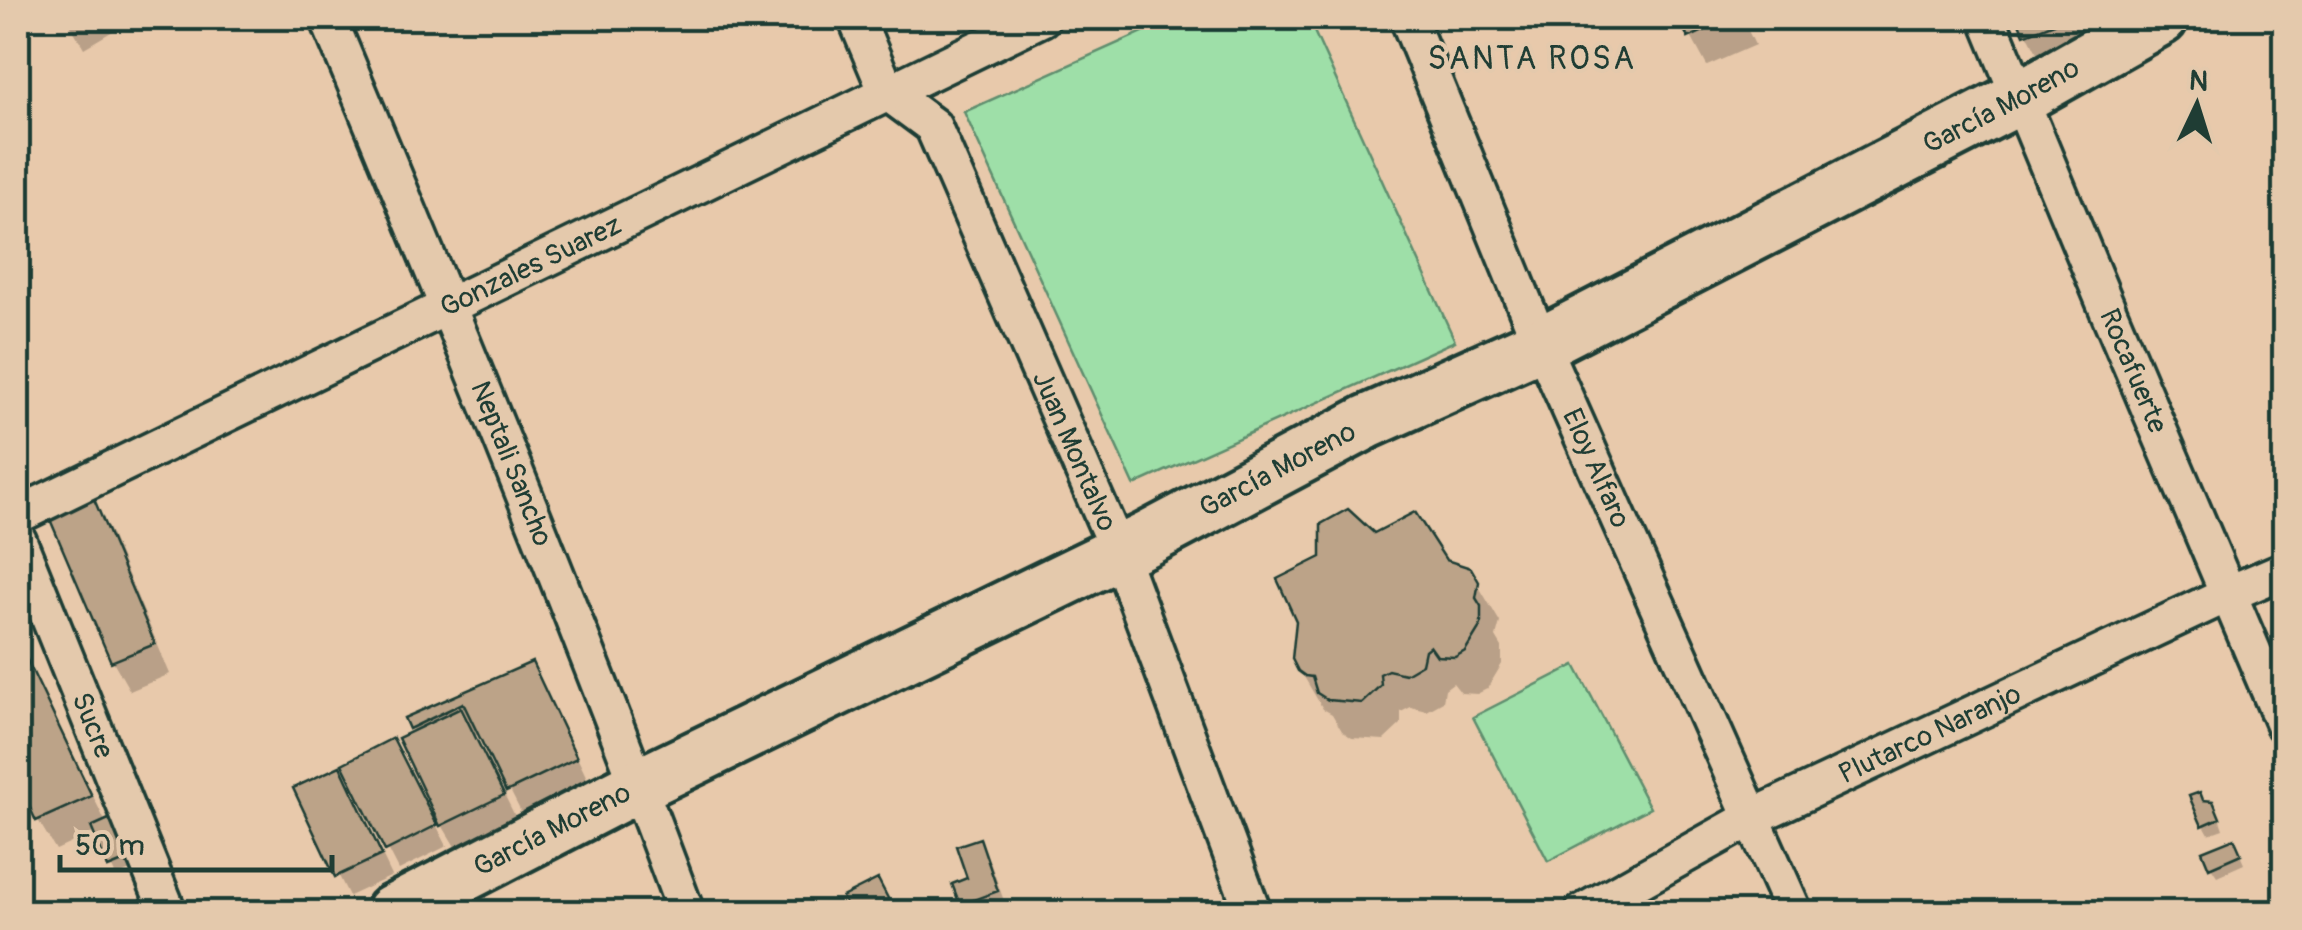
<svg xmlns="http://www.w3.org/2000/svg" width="2302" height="930" font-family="Pangolin,sans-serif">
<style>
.green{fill:#9edfa8;stroke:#5e8e6e;stroke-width:2.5}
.shadow{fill:#0003}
.building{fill:#bca388;stroke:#1f3d34;stroke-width:2.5}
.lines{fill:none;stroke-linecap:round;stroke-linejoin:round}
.minor-casing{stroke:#1f3d34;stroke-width:42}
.highway-casing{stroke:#1f3d34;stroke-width:60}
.minor{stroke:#e4c9ac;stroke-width:35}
.highway{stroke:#e4c9ac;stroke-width:52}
.labels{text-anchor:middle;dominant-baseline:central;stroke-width:8;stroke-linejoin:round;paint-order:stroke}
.street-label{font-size:28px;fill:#1f3d34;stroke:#e4c9ac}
.quarter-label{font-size:32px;letter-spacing:2.5px;fill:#1f3d34;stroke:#e4c9ac}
</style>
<rect width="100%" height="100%" fill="#e8c9ab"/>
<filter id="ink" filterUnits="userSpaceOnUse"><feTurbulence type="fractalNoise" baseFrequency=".01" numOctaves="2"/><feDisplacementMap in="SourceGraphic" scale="20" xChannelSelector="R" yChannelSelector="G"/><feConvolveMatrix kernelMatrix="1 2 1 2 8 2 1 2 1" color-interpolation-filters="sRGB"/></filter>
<g filter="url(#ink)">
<path class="green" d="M1174,18h134l147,323 -321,144 -170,-373z
M1575,665l75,143 -102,53 -75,-144z"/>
<path class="shadow" d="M66,18h39l8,13 -29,17z
M960,18h32l-25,12z
M1681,18h61l13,27 -48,21z
M2019,18h72l10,22 -58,24z
M93,502l17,30 60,142 -40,17 -17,-30z
M1373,536l96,34 31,52 -4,15 6,10v17l-15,25 -10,5 -16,-1 -8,-10 -8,6 -2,13 -16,9 -16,-4 -10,5v12l-17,16 -32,-2 -10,-7 -10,-17 -9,-5 -23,-39z
M18,591l10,21 -10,5z
M18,640l88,183 4,-2 23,48 -17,7 -21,-44 -39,18 -18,-30 -20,-43z
M531,665l17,30 44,94 -67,31 -44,-87 -6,3 45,90 -60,29 -18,-30 -28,-92 -7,-14z
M404,762l43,84 -48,24 -54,-105z
M296,790h55l41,86 -43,20z
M2203,803l15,11 5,15 -14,5 -5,-9z
M978,841l12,21 18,50h-41l-5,-8 8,-25z
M2238,850l6,14 -27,12 -6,-9z"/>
<path class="building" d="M1679,18h53l-44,20z
M2017,18h50l-43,17z
M94,499l61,145 -44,18 -62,-145z
M1348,509l26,24 41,-21 31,48 25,8 8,14 -3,16 5,8v19l-16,26 -10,6 -18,-1 -7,-10 -5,4 -3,14 -17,10 -17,-4 -8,4 1,11 -19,18 -34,-3 -11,-7 -5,-16 -7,-1 -7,-5 -6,-12 4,-38 -19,-42 44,-22v-33z
M18,641l74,155 -56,25 -18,-39z
M532,662l45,96 -71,34 -43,-89 -54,26 -5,-11z
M461,708l43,87 -64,31 -42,-88z
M393,738l44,87 -52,26 -43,-87z
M340,766l42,89 -47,22 -42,-89z
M2200,792l3,8 10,1 7,17 -18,8 -13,-30z
M111,818l19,41 -22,9 -17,-41z
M980,838l18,53 -38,14 -8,-21 15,-6 -11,-32z
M2234,838l7,16 -32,14 -7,-17z
M878,879l17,33h-45l-8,-15z"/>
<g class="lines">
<g class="minor-casing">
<g id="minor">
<path id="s1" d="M328,18c124,296 246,593 358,894"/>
<path id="s2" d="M856,18l31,74 46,34 186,427 134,359"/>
<path id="s3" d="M1408,18l133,326 253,568"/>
<path id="s4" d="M1987,18l122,295 175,412"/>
<path id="s5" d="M18,515l1024,-497"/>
<path id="s6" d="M18,540l150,372"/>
<path id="s7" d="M1583,912l170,-95 475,-223 56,-24"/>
</g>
</g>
<g class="highway-casing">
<g id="highway">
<path id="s8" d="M392,912l247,-127 508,-246 220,-117 174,-78 478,-246 142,-80"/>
</g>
</g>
<use href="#minor" class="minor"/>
<use href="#highway" class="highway"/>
</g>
</g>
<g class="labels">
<g class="street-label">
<text stroke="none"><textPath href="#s8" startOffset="1800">García Moreno</textPath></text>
<text stroke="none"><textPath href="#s5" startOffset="570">Gonzales Suarez</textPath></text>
<text stroke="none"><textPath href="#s4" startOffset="382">Rocafuerte</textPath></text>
<text stroke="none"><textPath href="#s2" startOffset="492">Juan Montalvo</textPath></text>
<text stroke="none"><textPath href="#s1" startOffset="482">Neptali Sancho</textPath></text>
<text stroke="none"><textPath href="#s3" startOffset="488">Eloy Alfaro</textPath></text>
<text stroke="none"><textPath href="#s8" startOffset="990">García Moreno</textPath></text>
<text stroke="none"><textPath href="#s6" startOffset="200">Sucre</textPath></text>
<text stroke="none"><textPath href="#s7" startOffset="390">Plutarco Naranjo</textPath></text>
<text stroke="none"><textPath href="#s8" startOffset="180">García Moreno</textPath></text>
</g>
<g class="quarter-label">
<text x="1532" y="59">SANTA ROSA</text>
</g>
</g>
<rect width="2302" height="930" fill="none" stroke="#e4c9ac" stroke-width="60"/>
<rect x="30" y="30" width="2242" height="870" fill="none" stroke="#1f3d34" stroke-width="4" filter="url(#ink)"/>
<g transform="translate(2197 105) rotate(4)" stroke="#e4c9ac" stroke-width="8" paint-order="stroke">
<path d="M0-8L18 38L0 25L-18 38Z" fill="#1f3d34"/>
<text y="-15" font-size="28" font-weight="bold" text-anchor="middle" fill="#1f3d34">N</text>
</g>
<path d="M60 855v15h272v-15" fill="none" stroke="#1f3d34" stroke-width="5"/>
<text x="75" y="855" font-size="30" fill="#1f3d34" stroke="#e4c9ac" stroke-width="8" paint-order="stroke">50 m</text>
</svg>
